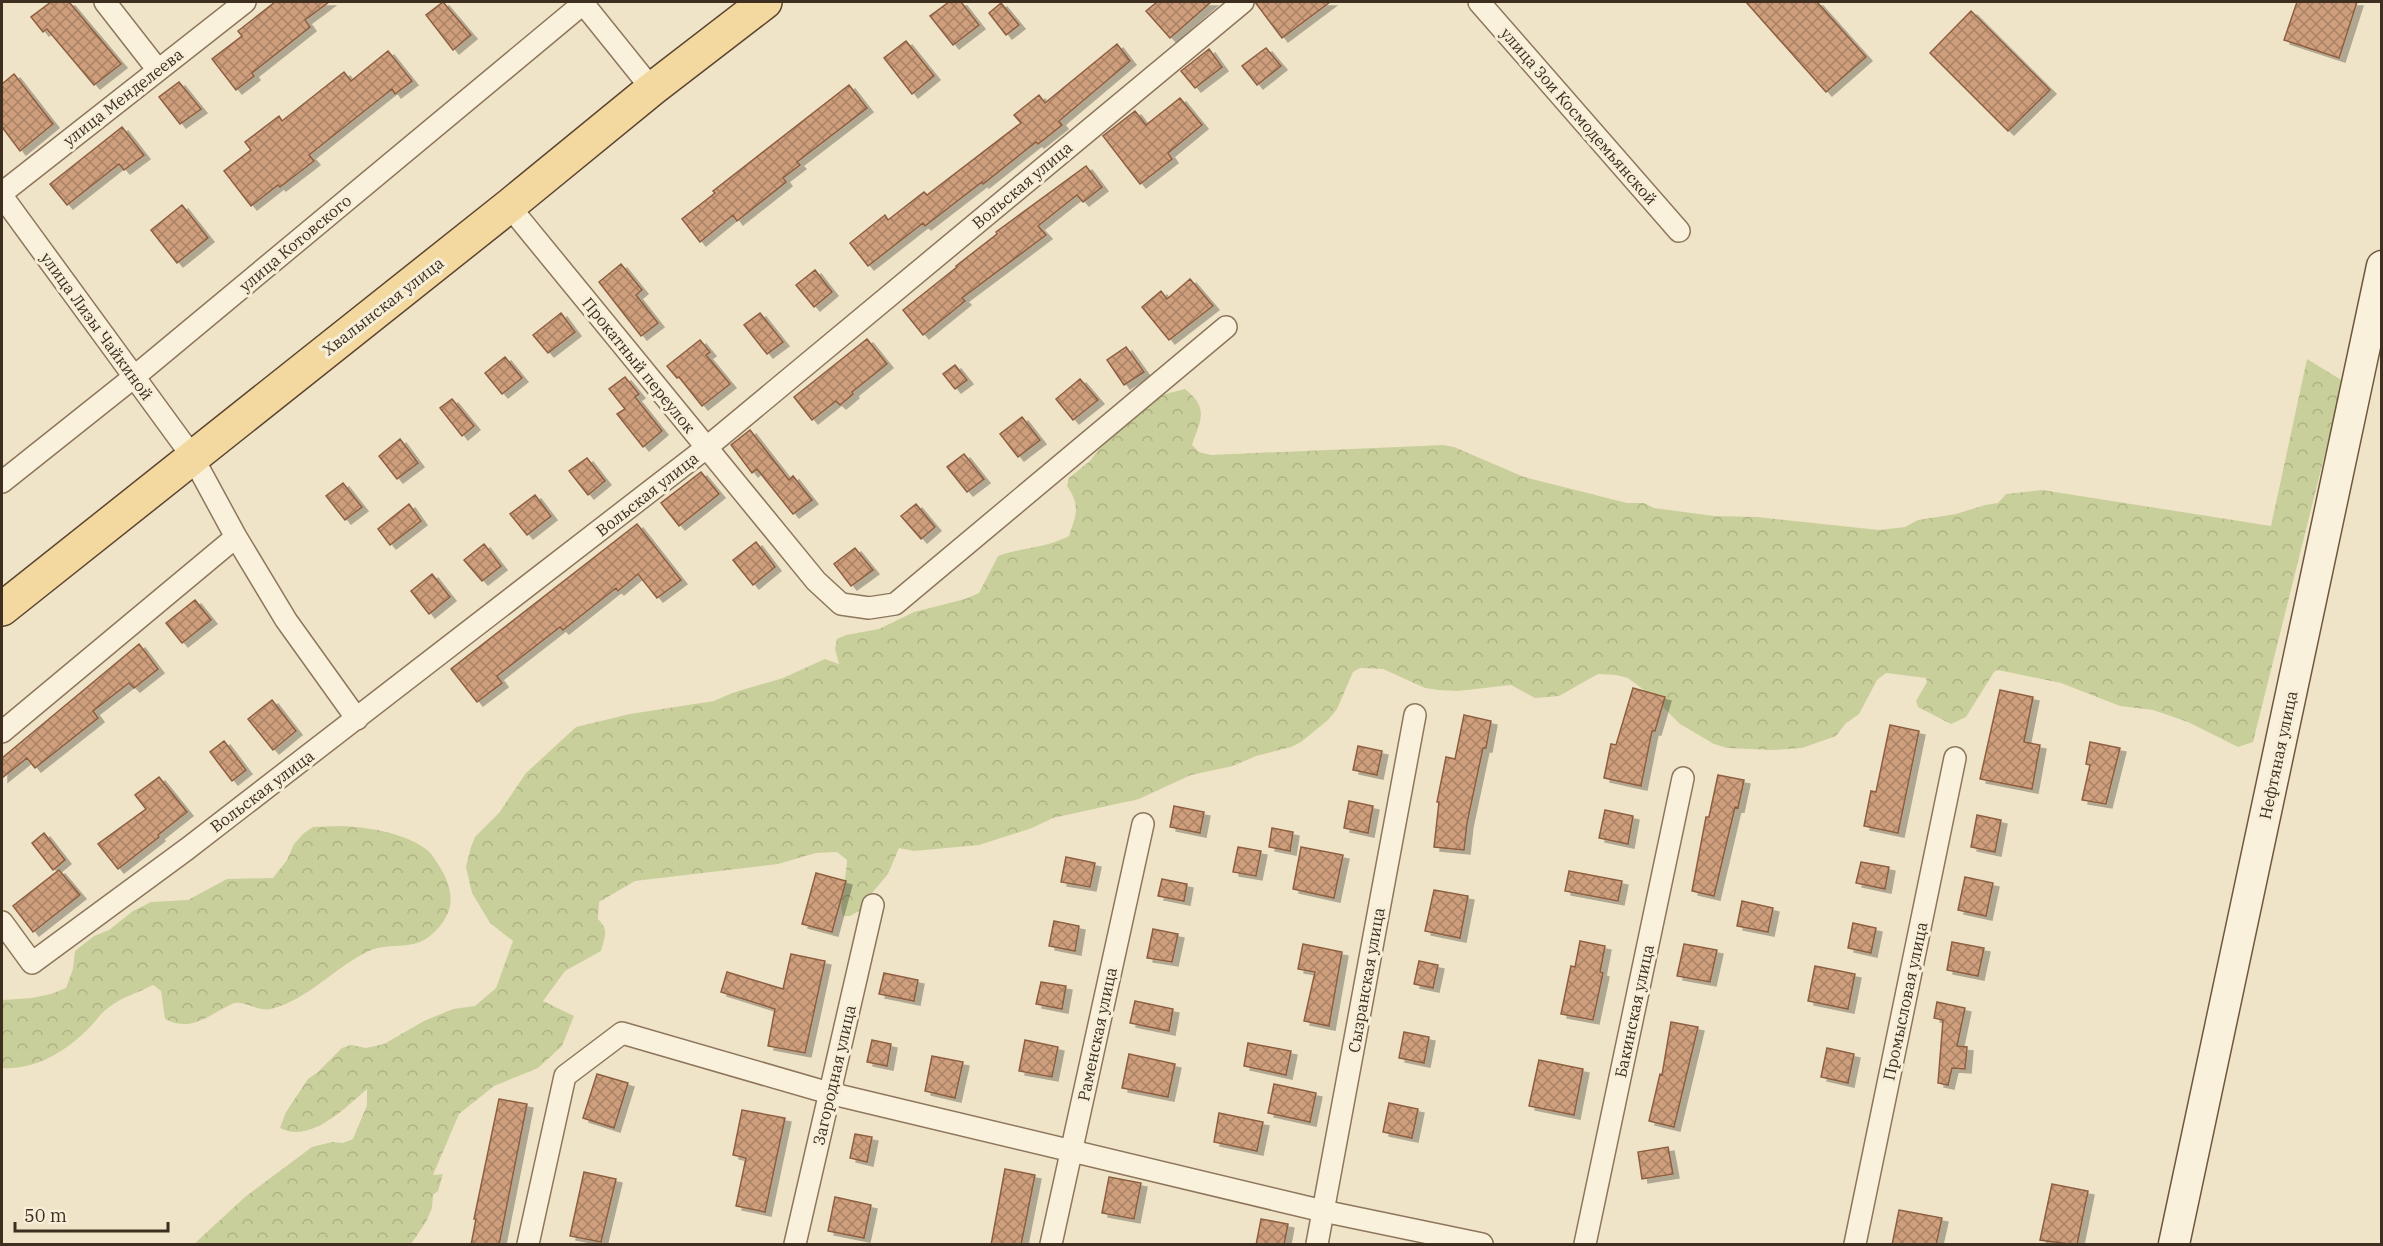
<svg xmlns="http://www.w3.org/2000/svg" width="2383" height="1246" font-family="'IBM Plex Serif',serif">
<style>
.forest{fill:url(#forest-crowns)}
.building{fill:url(#building-cross-hatch);stroke:#8d5f41;stroke-width:1.5;filter:url(#shadow)}
.lines{fill:none;stroke-linecap:round;stroke-linejoin:round}
.street-casing{stroke:#8d765c;stroke-width:24}
.secondary-casing{stroke:#6f573f;stroke-width:33}
.primary-casing{stroke:#5b4430;stroke-width:36}
.street{stroke:#faf1dc;stroke-width:21}
.secondary{stroke:#faf1dc;stroke-width:30}
.primary{stroke:#f3d9a0;stroke-width:33}
.labels{text-anchor:middle;dominant-baseline:central;stroke-width:6;stroke-linejoin:round;paint-order:stroke}
.street-label{font-size:16px;fill:#3d2e20;stroke:#f7eed8}
</style>
<defs>
<pattern id="forest-crowns" width="20" height="18" patternUnits="userSpaceOnUse" patternTransform="scale(1.5)"><rect width="20" height="18" fill="#c9cf9b"/><path d="M2 6a3 3 0 1 1 6 0M12 15a3 3 0 1 1 6 0" fill="none" stroke="#aeb285"/></pattern>
<pattern id="building-cross-hatch" width="8" height="8" patternUnits="userSpaceOnUse" patternTransform="scale(1.5)"><rect width="8" height="8" fill="#cf9f7d"/><path d="M0 0l8 8M0 8l8-8" fill="none" stroke="#a98266"/></pattern>
<filter id="shadow"><feDropShadow dx="6" dy="4" stdDeviation="0" flood-color="#0004"/></filter>
</defs>
<rect width="100%" height="100%" fill="#f0e4c8"/>
<path class="forest" d="M2307,359l36,22 -90,361 -15,5 -50,-25 -35,-12 -33,-4 -59,-23 -63,-13 -4,2 -28,45 -15,7 -33,-17 -2,-6 11,-19 -1,-4 -40,-5 -9,7 -18,34 -13,9 -10,13 -34,12 -28,2 -47,-2 -13,-4 -34,-20 -28,-28 -24,-18 -12,-3 -18,-1 -39,22 -24,2 -24,-13 -53,6 -20,-1 -13,-2 -42,-19 -23,-1 -7,4 -16,37 -9,11 -27,22 -10,5 -35,9 -23,10 -42,9 -52,24 -86,19 -21,10 -53,17 -65,6 -15,-3 -11,26 -21,25 -6,11 -11,6h-7c-6,-18 4,-36 4,-56l-10,-8 -21,1 -38,11 -143,17 -36,21 -1,17c11,11 7,17 3,32l-36,20 -22,30 31,15 -12,30 -24,22 -44,18 -35,28 -26,61 10,-1 -5,17 -5,4 -1,13 -6,14 -15,22h-217l51,-47 67,-50 20,-5 11,1 10,-4 14,-34v-16c-21,18 -56,55 -87,39l6,-16 22,-33 10,-7 24,-24 9,-3 15,3 18,-4 40,-23 29,-12 22,-3 21,-18 17,-47 -23,-18 -18,-30 -6,-26 5,-20 4,-10 24,-24 27,-40 50,-46 54,-13 84,-13 18,-8 51,-15 42,-19 14,5 -4,-15 2,-10 9,-4 33,-6 35,-17 51,-13 14,-6 19,-37c25,-9 45,-7 71,-20 7,-22 12,-29 -2,-50l2,-8 21,-17 27,-36 33,-27 35,-9c24,19 16,30 7,56l7,7 12,3 232,-10 11,2 70,30 103,26h17l10,5 60,8 43,1 122,13 26,-3 13,-7 38,-6 29,-9 13,-2 8,-9 36,-4 229,36z
M340,826c27,1 60,6 83,21 7,4 11,11 15,17 18,28 18,50 -8,72 -18,15 -42,6 -61,15 -33,15 -61,49 -98,58 -14,3 -28,-10 -39,-5 -24,11 -40,29 -67,15l-4,-28 -8,-6c-15,8 -32,12 -45,23 -9,7 -15,17 -23,24 -23,22 -52,38 -83,36v-68l30,-2 19,-4 15,-6 7,-19 2,-18 19,-15 15,-6 24,-19 18,-9 37,-2 39,-21 46,-1 14,-18 7,-16 10,-11 9,-6z"/>
<path class="building" d="M51,2h18l52,62 -27,21 -47,-56 -4,3 -12,-15z
M275,2h54l-24,18 5,7 -58,46 2,3 -18,14 -24,-31 30,-23 -4,-5z
M443,2l28,33 -18,15 -27,-35z
M949,2h12l18,23 -26,20 -23,-29z
M1157,2h54l-41,36 -24,-27z
M1255,2h75l-48,36z
M1746,2h71l49,55 -40,35z
M2297,2h60l-18,56 -55,-18z
M1001,3l18,22 -13,10 -17,-22z
M1971,11l79,79 -42,41 -78,-78z
M906,41l28,35 -22,18 -28,-36z
M1117,44l13,17 -71,60 3,4 -24,19 -2,-2 -53,42 -1,-2 -57,44 -2,-3 -55,43 -18,-23 35,-28 3,5 36,-28 3,3 94,-72 -7,-8 25,-20 6,8z
M1266,48l15,18 -24,19 -15,-19z
M1209,49l13,18 -27,21 -14,-17z
M388,51l24,30 -17,13 -3,-5 -83,66 5,6 -34,26 -2,-2 -27,21 -27,-35 27,-21 -6,-8 34,-26 3,5 62,-49 7,9z
M14,74l39,50 -33,27 -18,-24v-43z
M179,82l22,27 -21,15 -21,-27z
M849,85l18,23 -70,54 3,3 -17,13 3,4 -49,39 -4,-6 -33,27 -18,-23 33,-26 -2,-2z
M1180,98l22,27 -34,28 4,6 -32,25 -37,-48 32,-25 11,14z
M122,127l22,28 -20,15 -5,-6 -52,41 -17,-21z
M1086,166l16,21 -19,15 -6,-7 -39,31 8,9 -84,63 3,3 -42,34 -20,-25 54,-43 -1,-1 41,-32 -1,-2z
M182,205l26,33 -31,25 -26,-33z
M621,264l21,26 -6,5 22,28 -17,13 -42,-54z
M815,270l17,22 -18,15 -18,-22z
M1190,279l23,27 -44,34 -27,-33 19,-16 6,8z
M561,313l14,19 -27,21 -15,-18z
M760,313l23,29 -16,12 -23,-29z
M867,339l20,25 -35,28 1,2 -13,11 -4,-4 -24,19 -18,-23z
M700,340l10,12 -4,3 24,29 -28,22 -23,-29 -2,1 -10,-12z
M1126,347l18,25 -20,13 -17,-25z
M505,357l17,21 -20,16 -17,-21z
M955,365l12,15 -12,9 -12,-15z
M625,377l14,17 -4,3 27,34 -19,16 -26,-33 8,-5 -16,-20z
M1080,379l18,21 -25,20 -17,-21z
M452,399l22,27 -12,10 -22,-28z
M1022,417l18,23 -22,17 -18,-23z
M750,430l39,50 4,-4 19,24 -19,14 -36,-45 -5,4 -21,-28z
M400,439l18,24 -21,16 -18,-23z
M964,454l20,25 -17,13 -20,-25z
M587,458l18,23 -17,14 -19,-24z
M701,472l18,22 -40,32 -18,-23z
M343,483l19,24 -17,13 -19,-24z
M535,495l16,21 -24,19 -17,-21z
M409,504l12,17 -31,24 -12,-16z
M916,504l19,23 -14,12 -20,-23z
M637,524l44,56 -24,18 -19,-24 -20,17 -2,-3 -53,42 -3,-3 -63,49 5,7 -25,19 -26,-33z
M756,542l19,25 -22,18 -20,-25z
M484,544l17,22 -19,15 -18,-21z
M855,548l18,22 -22,16 -17,-22z
M432,574l18,23 -21,17 -18,-23z
M195,600l16,20 -29,23 -16,-20z
M139,644l19,25 -24,19 -5,-5 -36,28 5,7 -63,50 -8,-10 -25,20v-20z
M1633,688l32,9 -10,34h-3l-11,55 -37,-8 7,-34 5,1z
M2000,690l33,7 -9,45 16,3 -8,44 -52,-10z
M272,700l24,31 -23,19 -25,-31z
M1464,715l27,6 -5,27h-3l-16,75 -3,27 -30,-3 5,-45h-2l9,-45 9,2z
M1890,725l29,6 -21,102 -34,-7 7,-35 5,1z
M224,741l22,29 -14,11 -22,-29z
M2090,742l30,6 -14,56 -24,-4 8,-35 -4,-1z
M1358,746l24,5 -5,24 -24,-5z
M1718,775l26,5 -6,28 -3,-1 -21,89 -22,-5 14,-74h3z
M159,777l28,35 -29,23 1,2 -41,32 -20,-25 48,-35 -11,-14z
M1349,801l24,5 -5,27 -24,-5z
M1174,806l30,6 -4,21 -30,-6z
M1605,810l28,6 -5,28 -29,-6z
M1977,815l24,5 -6,32 -24,-5z
M1272,828l21,4 -3,19 -21,-4z
M44,833l21,27 -12,10 -21,-27z
M1238,847l23,4 -5,25 -23,-4z
M1301,847l42,8 -9,43 -41,-9z
M1066,857l29,6 -5,24 -29,-5z
M1861,862l28,5 -4,22 -29,-6z
M59,870l21,25 -47,37 -20,-26z
M1569,871l53,10 -4,20 -53,-10z
M816,873l30,8 -14,51 -30,-8z
M1965,877l28,6 -7,33 -28,-6z
M1162,879l25,5 -3,17 -26,-5z
M1434,890l34,6 -8,42 -35,-7z
M1742,901l31,7 -5,24 -31,-6z
M1054,921l25,5 -4,25 -26,-5z
M1853,923l23,5 -5,25 -23,-5z
M1153,929l25,5 -6,28 -25,-4z
M1580,941l25,5 -5,26 3,1 -10,47 -32,-6 10,-48 4,1z
M1952,942l32,6 -6,28 -31,-6z
M1303,944l39,8 -13,74 -25,-5 11,-49 -17,-3z
M1684,944l33,6 -7,32 -33,-6z
M791,954l34,7 -20,92 -37,-7 7,-37 -54,-17 6,-20 56,17z
M1419,961l19,4 -5,23 -19,-4z
M1815,966l40,8 -7,35 -40,-8z
M884,973l34,7 -4,21 -35,-7z
M1041,982l25,4 -4,23 -26,-5z
M1135,1001l38,8 -4,22 -39,-8z
M1937,1002l28,6 -8,38 10,1 -2,22 -13,-1 -4,17 -10,-2 5,-63 -9,-2z
M1671,1022l27,5 -24,100 -25,-6 11,-47 2,1z
M1404,1032l25,5 -5,26 -25,-5z
M872,1040l19,4 -4,22 -20,-4z
M1025,1040l33,7 -6,30 -33,-6z
M1248,1043l43,8 -5,24 -42,-9z
M1827,1048l27,6 -6,29 -27,-6z
M1129,1054l46,10 -7,33 -46,-9z
M932,1056l31,6 -8,36 -30,-7z
M1539,1060l44,9 -9,46 -45,-9z
M597,1074l31,9 -14,45 -31,-10z
M1274,1084l42,9 -6,29 -42,-9z
M499,1099l28,5 -28,141h-28l5,-26h-2z
M1389,1103l29,6 -6,29 -29,-6z
M742,1110l43,8 -20,94 -29,-6 10,-48 -13,-3z
M1219,1113l44,9 -6,29 -43,-9z
M855,1134l17,3 -5,25 -17,-4z
M1668,1147l5,27 -31,5 -4,-27z
M1005,1169l30,6 -14,70h-30z
M584,1172l32,7 -15,63 -31,-6z
M1109,1177l32,6 -7,36 -32,-6z
M2052,1184l36,7 -11,54 -37,-5z
M835,1197l36,8 -7,33 -36,-7z
M1899,1210l43,8 -6,27h-44z
M1261,1219l27,5 -4,21h-28z"/>
<g class="lines">
<g class="street-casing">
<path id="street" d="M105,2l53,68
M582,2l70,87
M1479,2l200,229
M2,193l243,-191
M2,196l190,260 44,81 50,83 71,99
M509,206l307,375 25,23 28,4 26,-4 331,-277
M2,482l132,-105 451,-375
M2,732l234,-195
M2,922l30,41 155,-114 519,-401 537,-446
M528,1244l37,-168 57,-43 207,60 494,118 159,33
M795,1244l78,-339
M1051,1244l92,-420
M1317,1244l98,-529
M1585,1244l98,-466
M1855,1244l100,-486"/>
</g>
<g class="secondary-casing">
<path id="secondary" d="M2174,1244l208,-978"/>
</g>
<g class="primary-casing">
<path id="primary" d="M2,609l507,-403 143,-117 113,-87"/>
</g>
<use href="#street" class="street"/>
<use href="#secondary" class="secondary"/>
<use href="#primary" class="primary"/>
</g>
<g class="labels">
<g class="street-label">
<text transform="translate(123 97) rotate(-38)">улица Менделеева</text>
<text transform="translate(1579 116) rotate(49)">улица Зои Космодемьянской</text>
<text transform="translate(1022 185) rotate(-40)">Вольская улица</text>
<text transform="translate(295 243) rotate(-40)">улица Котовского</text>
<text transform="translate(383 306) rotate(-38)">Хвалынская улица</text>
<text transform="translate(97 326) rotate(54)">улица Лизы Чайкиной</text>
<text transform="translate(639 365) rotate(51)">Прокатный переулок</text>
<text transform="translate(647 494) rotate(-38)">Вольская улица</text>
<text transform="translate(2278 755) rotate(-78)">Нефтяная улица</text>
<text transform="translate(262 791) rotate(-37)">Вольская улица</text>
<text transform="translate(1366 980) rotate(-80)">Сызранская улица</text>
<text transform="translate(1905 1001) rotate(-78)">Промысловая улица</text>
<text transform="translate(1634 1011) rotate(-78)">Бакинская улица</text>
<text transform="translate(1097 1034) rotate(-78)">Раменская улица</text>
<text transform="translate(834 1075) rotate(-77)">Загородная улица</text>
</g>
</g>
<rect width="2383" height="1246" fill="none" stroke="#3d2e20" stroke-width="6"/>
<path d="M15 1222v9h153v-9" fill="none" stroke="#3d2e20" stroke-width="3"/>
<text x="24" y="1222" font-size="18" fill="#3d2e20" stroke="#f7eed8" stroke-width="4.5" paint-order="stroke">50 m</text>
</svg>
